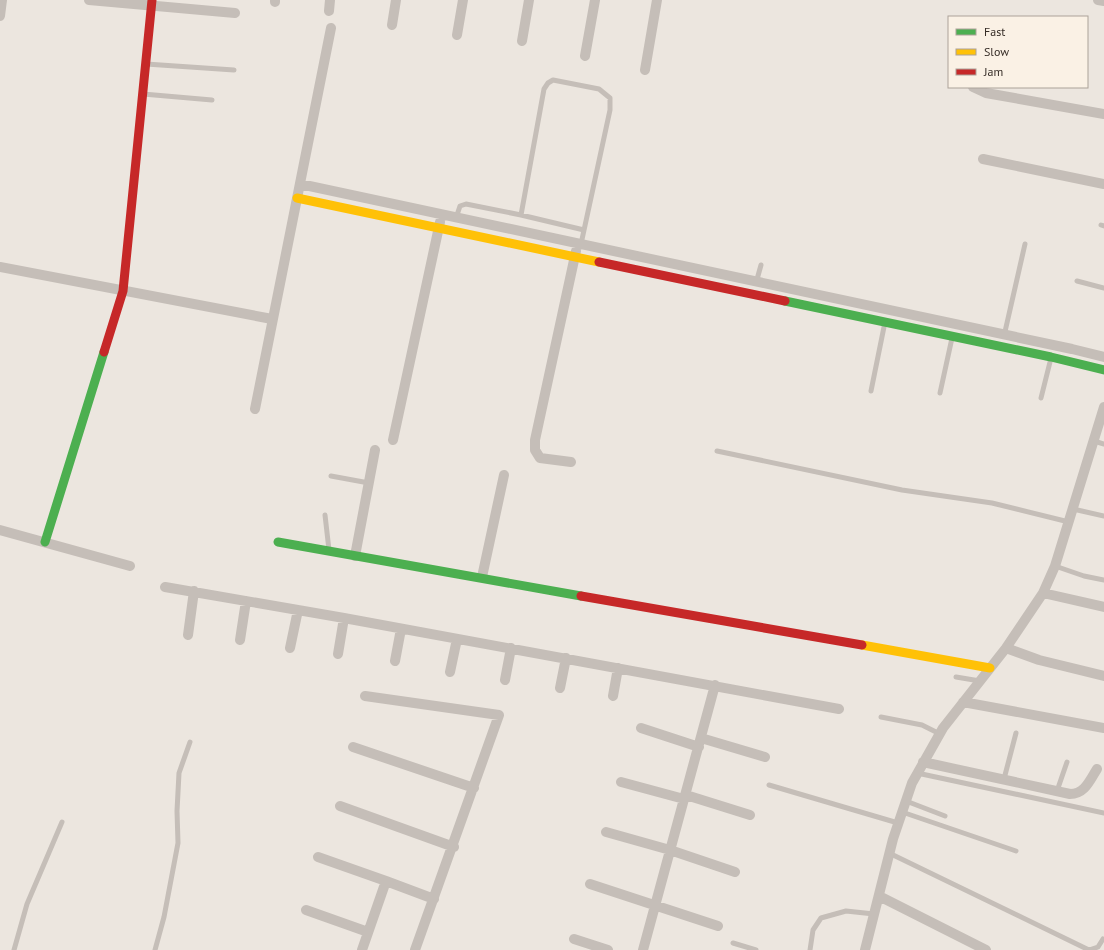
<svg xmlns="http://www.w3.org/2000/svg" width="1104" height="950" font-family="'PT Sans',sans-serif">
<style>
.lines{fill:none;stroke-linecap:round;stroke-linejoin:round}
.lane{stroke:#c5beb8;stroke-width:5}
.street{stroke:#c5beb8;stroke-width:10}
.fast{stroke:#4caf50;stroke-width:9}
.slow{stroke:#ffc107;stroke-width:9}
.jam{stroke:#c62828;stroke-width:9}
</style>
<rect width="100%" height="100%" fill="#ece6df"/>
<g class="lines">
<path class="lane" d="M146,64l88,6
M143,94l69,6
M521,215l63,15
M456,218l4,-12 6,-2 55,11 23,-126 4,-6 5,-3 46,9 11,9v12l-29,134
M1101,225l3,1
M1077,281l27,7
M756,283l5,-18
M1004,336l21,-92
M871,391l14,-69
M940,393l12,-55
M1041,398l10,-40
M1094,441l10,3
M717,451l185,39 90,13 77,19
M331,476l38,7
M1073,509l31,7
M325,515l4,35
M1055,566l29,10 20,4
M956,677l24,4
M881,717l41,8 18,9
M917,773l187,40
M1004,779l12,-46
M769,785l129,38
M1057,791l10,-29
M906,801l39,15
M902,812l114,39
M889,853l200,97 9,-3 5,-8
M733,943l23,7
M14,950l13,-46 35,-82
M155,950l9,-33 14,-74 -1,-32 2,-38 11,-31
M810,950l3,-20 8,-12 25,-7 28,3"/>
<path class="street" d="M89,0l146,13
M1098,0l6,1
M275,2v-2
M329,11l1,-11
M0,16l2,-16
M392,25l4,-25
M457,35l6,-35
M522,41l7,-41
M585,56l10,-56
M645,70l12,-70
M973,87l13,6 118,21
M983,159l121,25
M300,184l772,165 32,8
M0,267l272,52
M255,409l76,-381
M393,440l47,-218
M571,462l-31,-4 -5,-8v-10l41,-189
M0,530l130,36
M355,556l20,-106
M482,577l22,-102
M165,587l179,31 495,91
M1043,593l61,14
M188,635l6,-44
M240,640l6,-39
M290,648l8,-38
M1006,648l33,12 65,16
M338,654l6,-36
M395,661l6,-32
M450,672l7,-33
M505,680l6,-32
M560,688l6,-30
M365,696l134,19 -84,235
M613,696l5,-28
M963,702l141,26
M641,728l58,19
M701,738l64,19
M353,747l121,41
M923,762l147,32c15,0 20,-14 27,-25
M621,782l63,17
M686,795l64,20
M340,806l114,41
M606,832l64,18 65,22
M318,857l68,24 -24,69
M386,881l48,18
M590,884l128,42
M879,896l107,54
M306,910l62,22
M574,939l34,11
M643,950l72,-265
M865,950l28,-111 19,-56 31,-55 63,-80 37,-55 12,-27 49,-159"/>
<path class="fast" d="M785,301l266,56 53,13
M45,542l59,-190
M278,542l303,54"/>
<path class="slow" d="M297,198l302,64
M862,645l128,23"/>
<path class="jam" d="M599,262l186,39
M104,352l19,-61 29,-291
M581,596l281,49"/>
</g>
<rect x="948" y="16" width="140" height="72" fill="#faf1e5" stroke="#aba299"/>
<rect x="956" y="29" width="20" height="6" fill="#4caf50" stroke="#aba299"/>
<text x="984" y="36" font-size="12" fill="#352c26">Fast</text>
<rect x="956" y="49" width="20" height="6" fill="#ffc107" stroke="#aba299"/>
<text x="984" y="56" font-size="12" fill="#352c26">Slow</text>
<rect x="956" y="69" width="20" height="6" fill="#c62828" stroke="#aba299"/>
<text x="984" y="76" font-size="12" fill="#352c26">Jam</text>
</svg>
